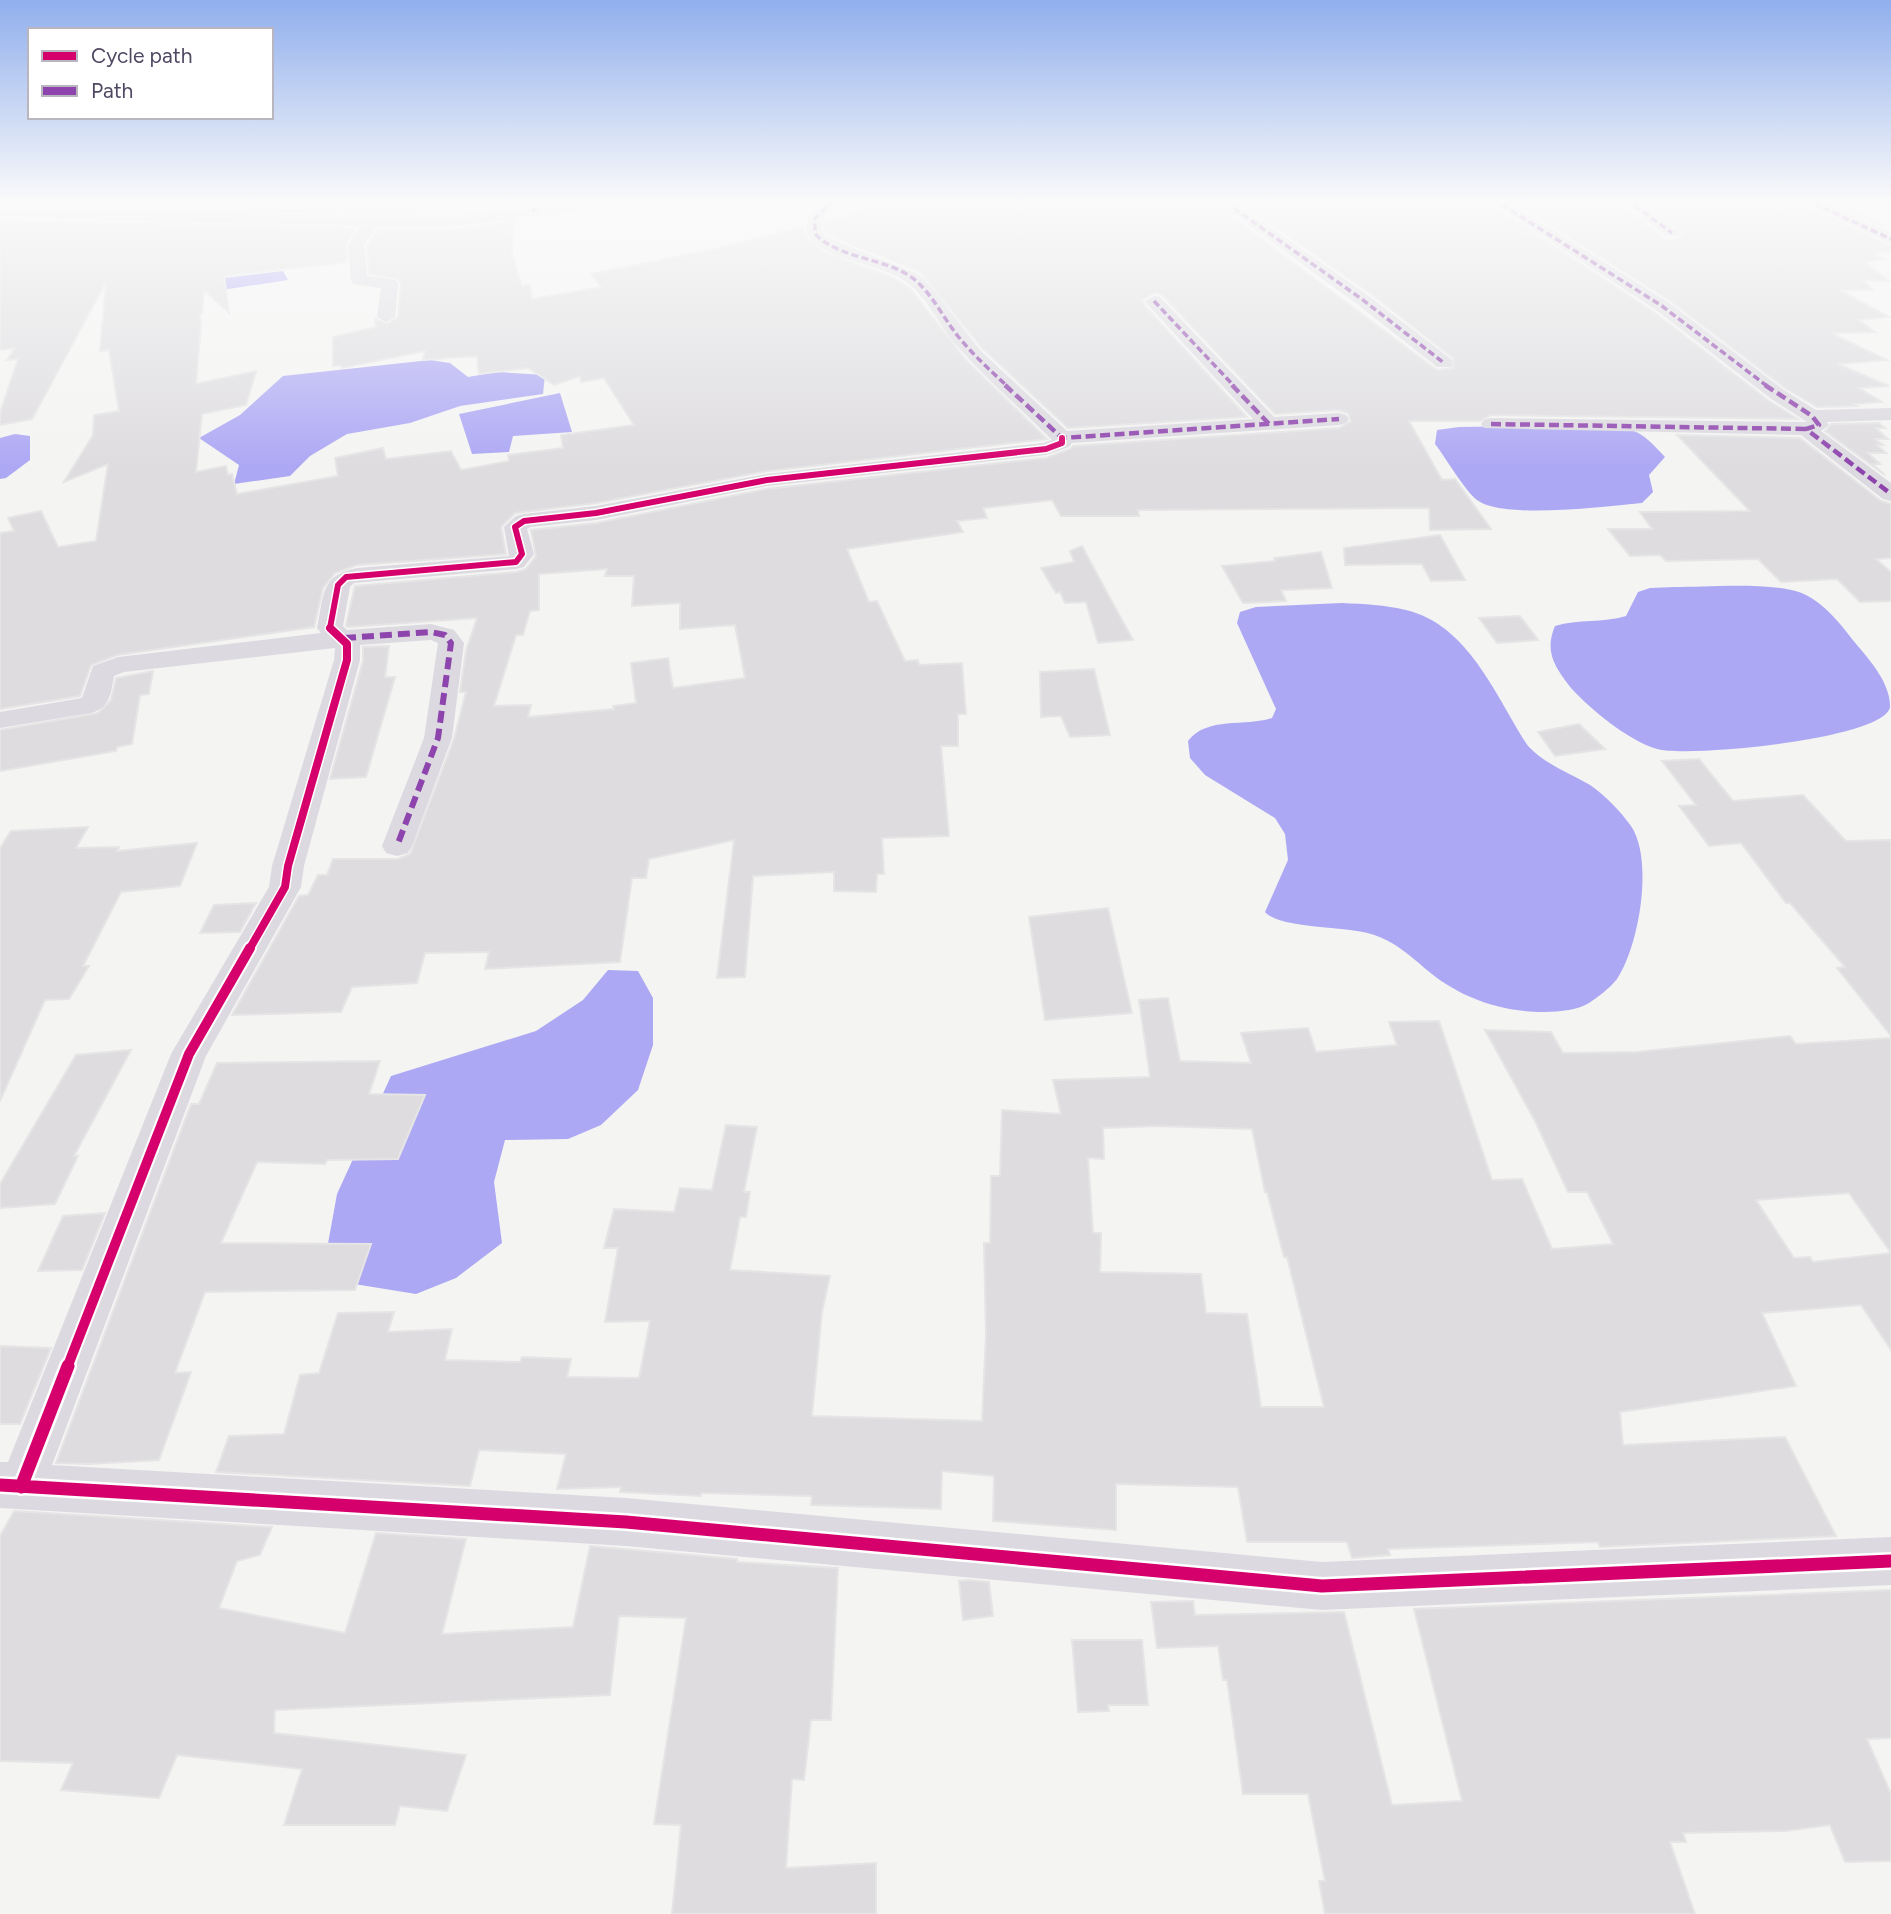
<svg xmlns="http://www.w3.org/2000/svg" width="1891" height="1914" font-family="Figtree,sans-serif">
<style>
.water{fill:#ada8f4}
.building{fill:#dedcdf;stroke:#e6e5e6;stroke-width:2;fill-rule:evenodd}
.lines{fill:none;stroke-linecap:round;stroke-linejoin:round}
.minor{fill:#dcdae0;fill-rule:evenodd}
.quiet-far2{stroke:#8e44ad;stroke-width:3.5;stroke-dasharray:7 3.5;stroke-linecap:butt}
.quiet-far1{stroke:#8e44ad;stroke-width:4.5;stroke-dasharray:10 4.5;stroke-linecap:butt}
.quiet{stroke:#8e44ad;stroke-width:6;stroke-dasharray:12 6;stroke-linecap:butt}
.cycleway-far3-casing{stroke:#fff;stroke-width:9}
.cycleway-far2-casing{stroke:#fff;stroke-width:11}
.cycleway-far1-casing{stroke:#fff;stroke-width:14}
.cycleway-casing{stroke:#fff;stroke-width:18}
.cycleway-far3{stroke:#d6006c;stroke-width:6}
.cycleway-far2{stroke:#d6006c;stroke-width:8}
.cycleway-far1{stroke:#d6006c;stroke-width:10}
.cycleway{stroke:#d6006c;stroke-width:13}
</style>
<rect width="100%" height="100%" fill="#f4f4f3"/>
<path class="water" d="M283,271l5,9 -66,10 -6,-11z
M430,360l20,3 18,14 30,-5 47,3 -2,19 -83,12 -50,17 -63,11 -37,22 -20,20 -56,8 5,-19 -40,-27 41,-23 43,-39z
M560,393l12,39 -59,4 -4,16 -37,2 -13,-40z
M1595,425c39,4 43,2 70,32l-16,18 4,17 -11,11c-34,3 -139,17 -165,-3 -12,-9 -31,-42 -42,-56l2,-14 22,-3z
M15,434l15,2v24l-24,18 -6,1v-41z
M1675,587c32,0 105,-6 131,8 19,10 34,28 46,44 14,17 39,43 38,68 -5,32 -203,51 -233,42 -28,-8 -67,-40 -86,-61 -16,-21 -27,-36 -16,-62 23,-7 48,-3 71,-10l12,-24 12,-4z
M1342,603c22,1 43,2 64,7 63,15 90,87 122,136 18,19 40,26 62,39 15,10 31,27 41,41 23,34 8,120 -14,153 -6,8 -20,19 -28,24 -19,12 -62,10 -84,5 -16,-3 -40,-12 -54,-21 -27,-15 -44,-40 -74,-51 -26,-11 -96,-6 -112,-24l23,-52 -3,-26 -10,-16 -70,-43 -15,-17 -2,-17c19,-25 57,-14 84,-23l4,-9 -39,-86 3,-11 16,-5z
M608,970l30,1 15,27v47l-15,45 -37,35 -33,14 -63,1 -11,42 8,61 -46,35 -40,16 -68,-11 -21,-34 10,-55 54,-118 145,-45 47,-31z"/>
<path class="building" d="M223,199l27,1 180,-1 -11,16 -211,-5z
M858,199h360l13,17 206,154 16,-2v-10l-82,-64 -126,-88 -6,-7h244l171,113 114,88 30,19 -307,-4 -11,6h-71l33,59 13,-1 36,50 -61,1 -1,-22 -291,2 1,6h-78l-9,-16 -69,8 4,10 -30,3 6,11 -116,17 22,53 8,-1 28,60 13,-1 1,5 43,-2 4,51h-8v32h-17l8,90 -67,2 2,36h-7l-1,18 -42,-1v-19l-81,4 -8,101 -28,1 17,-138 -85,19 -3,19h-14l-12,84 -135,7 4,-17 -64,1 -8,30 -65,4 -11,25 -109,3 67,-119 9,-1 10,-20h9l6,-16h65l12,-5 44,-115 12,-47h-6l6,-41 11,-33 -129,9 -2,-2 9,-39 162,-14 9,-3 10,-13 -5,-26 66,-7 170,-34 279,-31 24,-9 3,-3 266,-18 12,-7 -3,-8 -9,-3 -64,4 -113,-119 -8,-2 -12,7 4,7 101,110 -179,11 -86,-80 -62,-76 -92,-37 -4,-6 2,-8 34,-8zM607,569l-2,7h29l-2,30 48,-3v26l55,-4 10,53 -72,10 -5,-30 -37,5 5,40 -23,3 1,3 -86,8 3,-12 -37,1 22,-71h7l7,-24 9,-1v-36z
M1508,199h108l50,40h12l5,-6 -43,-34h155l96,47v5l-20,3 14,5 -20,3 24,19 -27,-1 11,10h-33l49,27 -30,3 16,12 -44,1 56,27 -49,4 51,22 -30,2 23,14 -28,2 3,2 -40,1 -32,-19 -116,-88z
M1822,199h12l54,27 -5,1z
M0,220l356,8 -10,16 1,18 -123,14 5,37 -25,-23 -2,24h-2l1,10 -5,60 60,-13 -10,34 -44,9 -6,58 30,-6 2,9 4,-1 5,20 101,-18 -3,-18 48,-10 3,11 65,-8 10,19 48,-9 -1,-6 55,-7 -2,-13 73,-10 -30,-47 -23,4 -1,-6 -26,9 -26,-17 -49,6 -2,-18 -54,4 2,-9 -83,17 -2,-3 -7,1v-29l43,-10 -1,-8 12,5 11,-7 3,-33 -3,-5 -29,-5 -2,-28 11,-16 80,-1 57,-8 -3,33 10,32 8,-1 2,14 69,-12 -10,-13 128,-26 84,-22 3,11 18,15 68,25 18,11 56,72 81,79 -280,32 -171,32 -81,10 -14,14 5,27 -149,11 -22,8 -12,15 -9,39 -197,28 -26,10 -11,31 -80,13v-176l14,-2 -6,-13 33,-7 17,36 38,-6 12,-77 -44,18 29,-47 1,-20 25,-4 -10,-61 -9,1 6,-69 -74,137 -32,6v-12l18,-54 -11,1 8,-12 -15,2z
M1879,423l6,5h-9l12,11h-13l8,6h-6l9,8h-18l12,11h-8l13,11 -60,-44 6,-7z
M1677,435l123,3 81,63 10,3v54l-15,1 15,13v29l-31,1 -23,-23 -56,3 -23,-23 -92,2 -6,-6 -30,1 -22,-27h44l-12,-17 110,-1z
M1440,535l25,45 -34,1 -9,-17 -77,1 -1,-17z
M1082,546l29,54 22,40 -35,3 -12,-41 -21,1 -5,-11 -4,1 -15,-25 33,-6 -4,-11z
M1321,552l11,36 -51,2 5,11 -43,2 -21,-37 53,-5 -1,-3z
M1520,616l18,24 -41,3 -18,-25z
M389,646l-4,31h10l-29,100 -36,2 33,-118v-14z
M1094,669l16,66 -40,2 -9,-21 -20,1 -1,-45z
M153,671l-4,23 -9,1 -8,49 -15,3 -1,4 -116,20v-41l98,-17 13,-13 5,-22z
M1579,724l26,25 -50,7 -17,-24z
M1699,759l34,42 70,-6 43,46 45,-1v196l-54,-68 8,-1 -55,-64h-4l-45,-60 -32,3 -30,-40 17,-1 -34,-44z
M88,827l-12,21 43,-1 -2,4 80,-8 -17,43 -59,6 -38,74h6l-20,33 -24,1 -45,101v-253l11,-17z
M256,903l-16,29 -40,1 14,-28z
M1108,908l24,105 -87,7 -16,-103z
M1168,998l12,63 71,2 -10,-30 67,-5 8,24 81,-7 -8,-23 50,-1 53,159 30,-1 30,70 61,-5 -26,-52h-19l-33,-71 -50,-91 66,2 12,21 74,-1 153,-16 6,8 95,-6v215l-42,-60 -93,7 38,58 16,-1 3,5 78,-9v97l-30,-45 -99,8 34,73 -176,26 3,33 162,-8 51,99 -236,11 -2,-5 -210,7 2,6 -38,3 -5,-16h-100l-9,-55 -122,-3v46l-123,-9 1,-45 -52,-5 -1,38 -130,-4 1,-9 -111,-3v3l-81,-4 1,-5 -64,2 9,-35 -87,-4 -9,36 -254,-14 13,-36 55,-2 16,-59 19,-2 19,-60 56,-1 -6,20 64,-3 -7,31 75,2 2,-5 49,2 -4,18 72,1 11,-57 -45,1 13,-74h-14l10,-39 60,3 6,-24 32,2 14,-65 31,2 -13,65h6l-4,25h-6l-10,53 100,6 -8,36 -10,104 170,5 4,-86 -2,-92h6l1,-67h9l2,-66 59,4 -8,-34 97,-3 -11,-77zM1158,1126l94,3 13,63h2l17,65h3l37,150h-63l-14,-93 -41,-1 -5,-39 -101,-2 1,-39h-8l-5,-75 16,1 -1,-31z
M131,1050l-57,106h4l-23,48 -55,4v-24l76,-129z
M380,1061l-11,33 56,1 -27,64 -71,1 -2,4 -68,-2 -36,81 150,1 -16,46 -150,2 -30,81 16,-1 -32,88 -70,4 -33,-1 135,-359h8l18,-41z
M105,1213l-23,57 -44,1 25,-55z
M0,1346l51,2 -31,76h-20z
M14,1511l258,16 -12,28 -23,6 -18,47 126,25 31,-100 90,6 -24,95 131,-7 17,-81 147,13v3l101,6 -7,152h-20l-7,60 -12,-1 -6,89 90,-5v51h-204l9,-89 -27,-1 32,-206 -67,-2 -9,79 -335,15 -1,23 192,22 -19,56 -47,-5 -5,19h-111l18,-56 -125,-14 -18,43 -98,-8 12,-27 -73,-2v-225z
M969,1580l20,2 4,34 -30,4 -4,-39z
M1891,1590v148l-24,1 24,55v67l-46,1 -15,-37 -45,6 -102,2 3,9h-16l25,72h-370l-6,-33h6l-17,-87h-65l-16,-114h-4l-5,-34 -61,2 -6,-46 42,-1 2,14 149,-3 48,193 70,-4 -48,-192z
M1072,1640h70l6,65h-40l1,6 -31,1z"/>
<g class="lines">
<path class="minor" d="M598,199h43l-7,4 -176,23 -81,1 -13,18 3,31 29,4 2,4 -3,33 -9,5 -9,-5 4,-29 -28,-4 -2,-4 -3,-35 13,-19 -361,-9v-10l415,11 43,-2z
M825,199h15l-16,18 -3,12 5,8 92,37 14,14 48,62 87,81 186,-12 -105,-114 -3,-4 9,-5 6,1 114,120 65,-4 7,2 3,4 -3,4 -7,2 -267,18 -3,4 -23,8 -279,31 -171,34 -66,7 -3,2 7,25 -10,13 -8,2 -162,14 -4,4 -7,39 4,4 84,-6 23,6 10,13 -12,95 -40,108 -4,7 -11,3 -11,-3 -4,-7 42,-108 14,-95 -7,-3 -71,5v15l-56,206 -3,21 -95,169 -154,409 574,33 696,64 569,-25v48l-569,25 -696,-64 -626,-38v-46h8l163,-408 98,-167 3,-21 62,-206 1,-12 -211,24 -10,4c-3,17 -4,32 -23,37l-91,15v-16l82,-14 11,-32 25,-9 203,-24 -4,-5c7,-32 3,-53 40,-60l152,-12 -5,-29 12,-11 8,-2 72,-8 171,-32 276,-31 9,-3c-32,-32 -66,-61 -95,-94 -19,-21 -30,-51 -54,-66 -23,-16 -82,-21 -95,-45 -8,-14 8,-27 17,-36z
M1221,199h15l7,9 126,88 82,63 2,4 -2,4h-14l-80,-63 -124,-90z
M1486,199h17l165,103 116,88 32,20 75,-2v12l-64,2 2,3 -8,6 70,52v18l-8,-2 -82,-64 -317,-7 -3,-4 3,-4 7,-2 316,4 -37,-24 -114,-88z
M1619,199h17l44,34 -2,3h-12z
M1797,199h19l75,34v11z"/>
<path class="quiet-far2" d="M833,199l-18,20v15c26,26 70,23 99,45 18,15 29,38 43,56 15,19 33,35 50,51
M1228,199l10,12 125,89 81,63
M1493,199l169,107 105,80
M1626,199l46,34
M1804,199l87,40
M532,212l13,-13
M1154,301l80,85"/>
<path class="quiet-far1" d="M1005,385l57,53 277,-19
M1232,385l37,39
M1765,385l47,31 7,9 -13,4 85,65
M1491,424l315,5"/>
<path class="quiet" d="M344,638l87,-6 14,3 6,8 -13,95 -41,108"/>
<g class="cycleway-far3-casing">
<path id="cycleway-far3" d="M332,630l-2,-2 8,-43 8,-8 170,-15 6,-8 -7,-27 9,-6 72,-8 171,-33 279,-31 16,-6v-5"/>
</g>
<g class="cycleway-far2-casing">
<path id="cycleway-far2" d="M249,950l36,-63 3,-21 59,-206v-16l-17,-16"/>
</g>
<g class="cycleway-far1-casing">
<path id="cycleway-far1" d="M67,1368l122,-314 61,-106"/>
</g>
<g class="cycleway-casing">
<path id="cycleway" d="M0,1485l626,37 696,64 569,-25
M21,1487l47,-121"/>
</g>
<use href="#cycleway-far3" class="cycleway-far3"/>
<use href="#cycleway-far2" class="cycleway-far2"/>
<use href="#cycleway-far1" class="cycleway-far1"/>
<use href="#cycleway" class="cycleway"/>
</g>
<linearGradient id="sky" x2="0" y2="1"><stop stop-color="#90afed"/><stop offset="0.43" stop-color="#fafafa"/><stop offset="1" stop-color="#fafafa" stop-opacity="0"/></linearGradient>
<rect width="1891" height="467" fill="url(#sky)"/>
<rect x="28" y="28" width="245" height="91" fill="#ffffff" stroke="#b9b6c0" stroke-width="2"/>
<rect x="42" y="51" width="35" height="10" fill="#d6006c" stroke="#b9b6c0" stroke-width="2"/>
<text x="91" y="63" font-size="21" fill="#504862">Cycle path</text>
<rect x="42" y="86" width="35" height="10" fill="#8e44ad" stroke="#b9b6c0" stroke-width="2"/>
<text x="91" y="98" font-size="21" fill="#504862">Path</text>
</svg>
